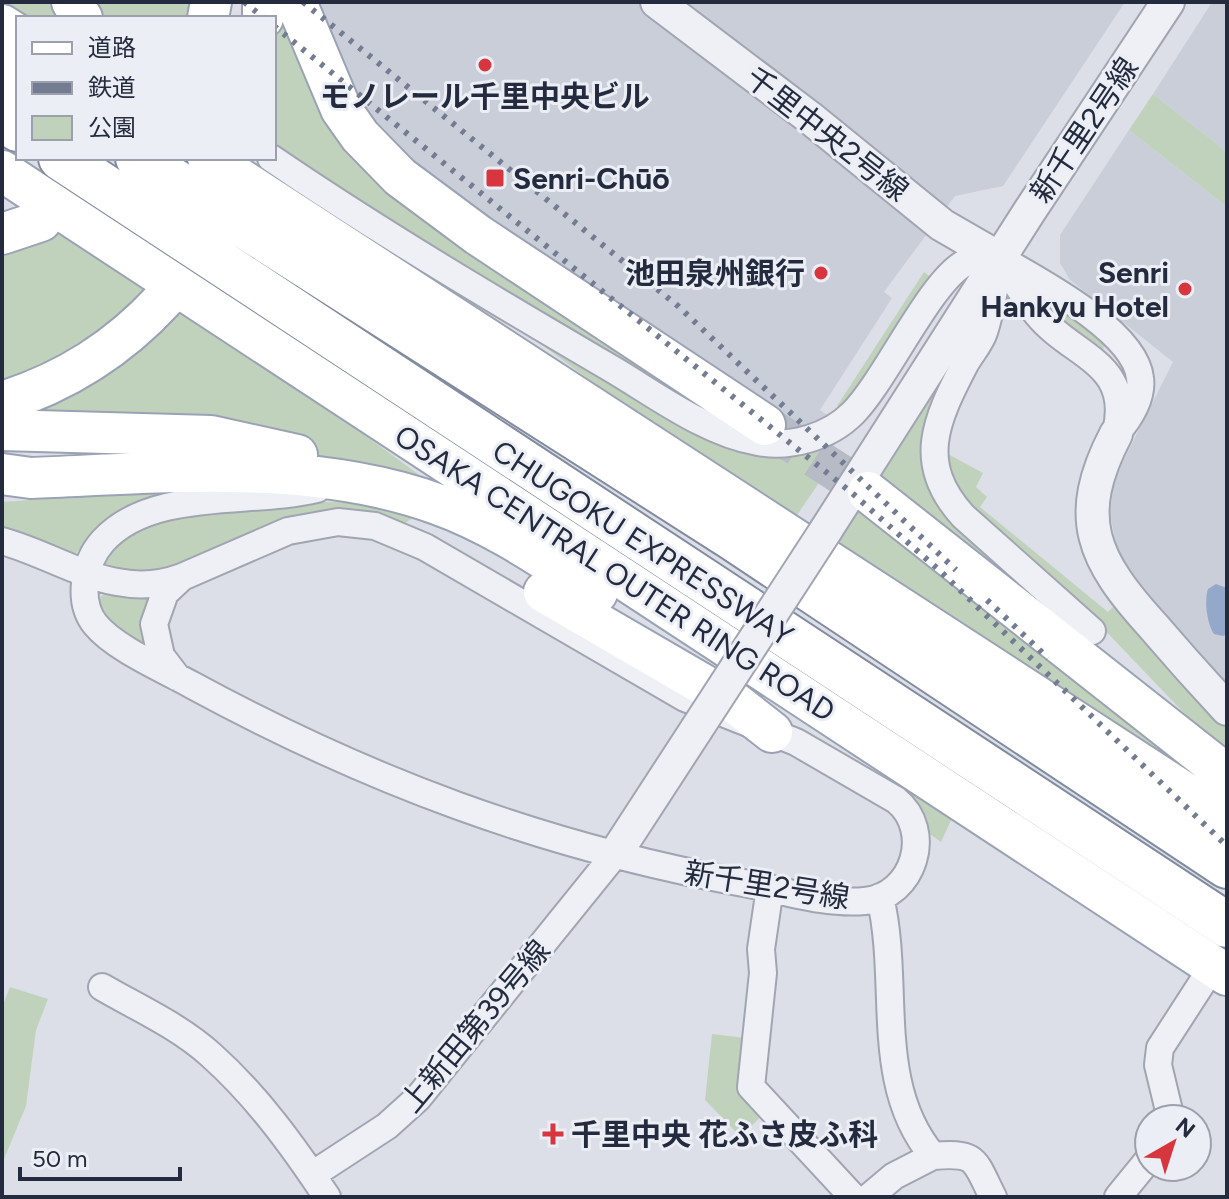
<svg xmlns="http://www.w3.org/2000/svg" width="1229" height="1199" font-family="Figtree,'Noto Sans JP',sans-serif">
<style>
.built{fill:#caced9}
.green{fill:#c0d2bc}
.water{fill:#94a9ca}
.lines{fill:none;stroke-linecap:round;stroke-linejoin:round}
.primary-tunnel{stroke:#b7bbc5;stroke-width:40;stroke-dasharray:40 20;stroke-linecap:butt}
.minor-casing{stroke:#a1a5b1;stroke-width:30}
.tertiary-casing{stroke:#a1a5b1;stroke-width:36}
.primary-casing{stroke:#9aa2b4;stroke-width:44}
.motorway-casing{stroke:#828b9f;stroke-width:48}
.minor{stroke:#eff0f5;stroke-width:26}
.tertiary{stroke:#eff0f5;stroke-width:32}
.primary{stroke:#fff;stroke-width:40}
.motorway{stroke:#fff;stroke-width:44}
.rail{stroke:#747c92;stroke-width:6;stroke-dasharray:4 8;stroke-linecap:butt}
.tertiary-bridge-casing{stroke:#a1a5b1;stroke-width:36;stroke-linecap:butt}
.tertiary-bridge{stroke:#eff0f5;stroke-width:32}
.poi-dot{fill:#d7363e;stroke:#ebeef5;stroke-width:3}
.labels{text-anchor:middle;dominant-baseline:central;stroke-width:6;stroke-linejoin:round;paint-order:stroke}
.poi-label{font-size:30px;font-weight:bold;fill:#252b3e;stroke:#ebeef5;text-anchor:start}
.street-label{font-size:30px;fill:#252b3e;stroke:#ebeef5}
</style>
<rect width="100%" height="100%" fill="#dcdfe7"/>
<path class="built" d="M313,2h812l-122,184 -48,10 -71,96 8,6 -72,112 11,8 -26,11 -338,-224 -63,-49 -48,-57z
M1212,2h15v150l-74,-58z
M1129,130l98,77v479l-98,-110 -13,-32 -6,-30 4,-35 59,-117 -103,-82 -10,-17v-28z"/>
<path class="green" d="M5,2h52l10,16h-37z
M95,2h101l-3,16h-87z
M279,3l45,95 394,320 -144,-82 -300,-187v-96z
M1153,94l74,58v55l-98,-77z
M53,227l98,64 -32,32 -117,67v-144z
M924,272l9,7 -90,130 -6,-3z
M174,306l173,116 82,60 -423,-64z
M1063,310l42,31 -2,9 -44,-32z
M526,333l189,106 114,4 11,9 -45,66 -177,-117z
M951,364l-27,99 160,174 -208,-160z
M946,453l37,20 -7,14 11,10 -7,10 128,105 9,-9 110,124v31l-130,-136 -129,-115 -14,-20z
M191,489l-97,45 -21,22 -71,-24v-30z
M860,500l367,289v7l-392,-256z
M322,502h32l64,12 -14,10 -14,-5c-61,14 -234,67 -285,46v-9c51,-51 147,-51 217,-54z
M105,592l45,4 -4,51 -37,-28 -11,-19z
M906,790l47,26 -12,26 -14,-10z
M10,987l38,12 -12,31 -10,76 -24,58v-157z
M712,1034l34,4 18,75 -23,24 -36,-37z"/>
<path class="water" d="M1216,584l11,4v46l-4,2 -9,-2c-7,-10 -10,-33 -6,-45z"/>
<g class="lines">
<path class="primary-tunnel" d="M765,425l103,67"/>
<g class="minor-casing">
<path id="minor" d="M271,158c110,75 225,143 341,211 44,26 94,64 146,73 33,6 71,-5 95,-29 32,-32 78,-133 112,-150 9,-5 26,-3 36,-4
M1001,259c38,22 134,72 139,119 3,21 -11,41 -24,56
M1003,262c11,17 21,36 34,52 35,43 96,48 79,118
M999,266c-5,22 -8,45 -15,66 -4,12 -13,21 -19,32 -29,56 -50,99 -2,152l129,115
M2,541c61,17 114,61 180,36
M177,677l-16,-21 -7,-32 11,-31 17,-16 106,-46 50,-9 37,4 50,21 260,151 111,44 100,58c38,31 18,96 -31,101 -41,4 -87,-12 -127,-19 -197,-37 -369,-101 -546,-197 -27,-15 -78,-37 -97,-61 -18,-23 -11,-62 8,-83 49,-54 150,-36 214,-52
M770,888l-9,61 2,24 -12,114 102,110
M102,987c36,21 77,39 109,68 46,41 82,91 116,142
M1171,1119l-13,-54 2,-17 53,-82
M933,1156c45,-4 41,4 60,41
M312,1175l75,-49 31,-28 198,-245
M869,1197l25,-21 39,-20c-61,-72 -32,-173 -53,-259
M1118,1197l31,-38"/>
</g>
<g class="tertiary-casing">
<path id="tertiary" d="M657,2l152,115 133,108 59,34
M1116,434c-44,84 -23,126 37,192 24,28 49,56 74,83
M826,530l203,-318 139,-210
M616,853l80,-123"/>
</g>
<g class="primary-casing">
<path id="primary" d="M72,2l10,16
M263,2v16
M296,2l45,107 19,27 40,41 78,58 287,190
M208,18l3,-16
M2,25l16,10
M208,158l1019,662
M2,171l1225,804
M2,234l39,-13
M2,402c64,-20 116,-53 162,-103
M2,430l209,6 86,19
M2,474l29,4c133,-5 279,-20 406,26 57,20 110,57 160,89
M868,492l359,283
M544,592l191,111 37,29"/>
</g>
<g class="motorway-casing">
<path id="motorway" d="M2,71l16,10
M2,119l16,10
M61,158l1166,767
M138,158l595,380 494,328"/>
</g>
<use href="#minor" class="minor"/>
<use href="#tertiary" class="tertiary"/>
<use href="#primary" class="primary"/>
<use href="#motorway" class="motorway"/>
<path class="rail" d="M244,2l20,16
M303,2l375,304 278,264
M274,26l578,467 87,77 288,276
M987,600l61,58"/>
<g class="tertiary-bridge-casing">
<path id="tertiary-bridge" d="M696,730l130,-200"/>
</g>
<use href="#tertiary-bridge" class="tertiary-bridge"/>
</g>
<g class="poi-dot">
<circle cx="485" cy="65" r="8"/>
<rect x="485" y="168" width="20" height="20" rx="4"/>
<circle cx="821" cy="273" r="8"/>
<circle cx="1185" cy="289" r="8"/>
<path d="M549 1122h8v8h8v8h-8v8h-8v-8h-8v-8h8z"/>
</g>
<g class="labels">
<g class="poi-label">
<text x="485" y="96" text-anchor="middle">モノレール千里中央ビル</text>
<text x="513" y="178">Senri-Chūō</text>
<text x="1169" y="272" text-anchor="end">Senri<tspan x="1169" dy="34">Hankyu Hotel</tspan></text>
<text x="805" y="273" text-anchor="end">池田泉州銀行</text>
<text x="571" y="1134">千里中央 花ふさ皮ふ科</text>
</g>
<g class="street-label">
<text transform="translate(1084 130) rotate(-56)">新千里2号線</text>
<text transform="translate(827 134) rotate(38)">千里中央2号線</text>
<text transform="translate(643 543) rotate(33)">CHUGOKU EXPRESSWAY</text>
<text transform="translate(615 573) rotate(33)">OSAKA CENTRAL OUTER RING ROAD</text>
<text transform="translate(767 885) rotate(9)">新千里2号線</text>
<text transform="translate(475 1026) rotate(-50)">上新田第39号線</text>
</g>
</g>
<rect width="1229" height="1199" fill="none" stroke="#252b3e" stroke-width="8"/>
<rect x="16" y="16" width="260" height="144" fill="#ebeef5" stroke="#9ca0ac" stroke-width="2"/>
<rect x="32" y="42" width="40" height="12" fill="#ffffff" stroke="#9ca0ac" stroke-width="2"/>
<text x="88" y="56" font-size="24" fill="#252b3e">道路</text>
<rect x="32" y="82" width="40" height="12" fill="#747c92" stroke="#9ca0ac" stroke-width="2"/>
<text x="88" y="96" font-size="24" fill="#252b3e">鉄道</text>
<rect x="32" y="116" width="40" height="24" fill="#c0d2bc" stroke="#9ca0ac" stroke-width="2"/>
<text x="88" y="136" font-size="24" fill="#252b3e">公園</text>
<g transform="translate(1173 1143) rotate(39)"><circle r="38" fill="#ebeef5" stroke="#9ca0ac" stroke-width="2"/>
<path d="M0-6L14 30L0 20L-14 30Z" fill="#d7363e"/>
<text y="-12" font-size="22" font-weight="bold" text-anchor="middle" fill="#252b3e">N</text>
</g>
<path d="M20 1167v12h160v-12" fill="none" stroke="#252b3e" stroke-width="4"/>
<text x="32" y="1167" font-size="24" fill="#252b3e" stroke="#ebeef5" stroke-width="6" paint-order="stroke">50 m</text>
</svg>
